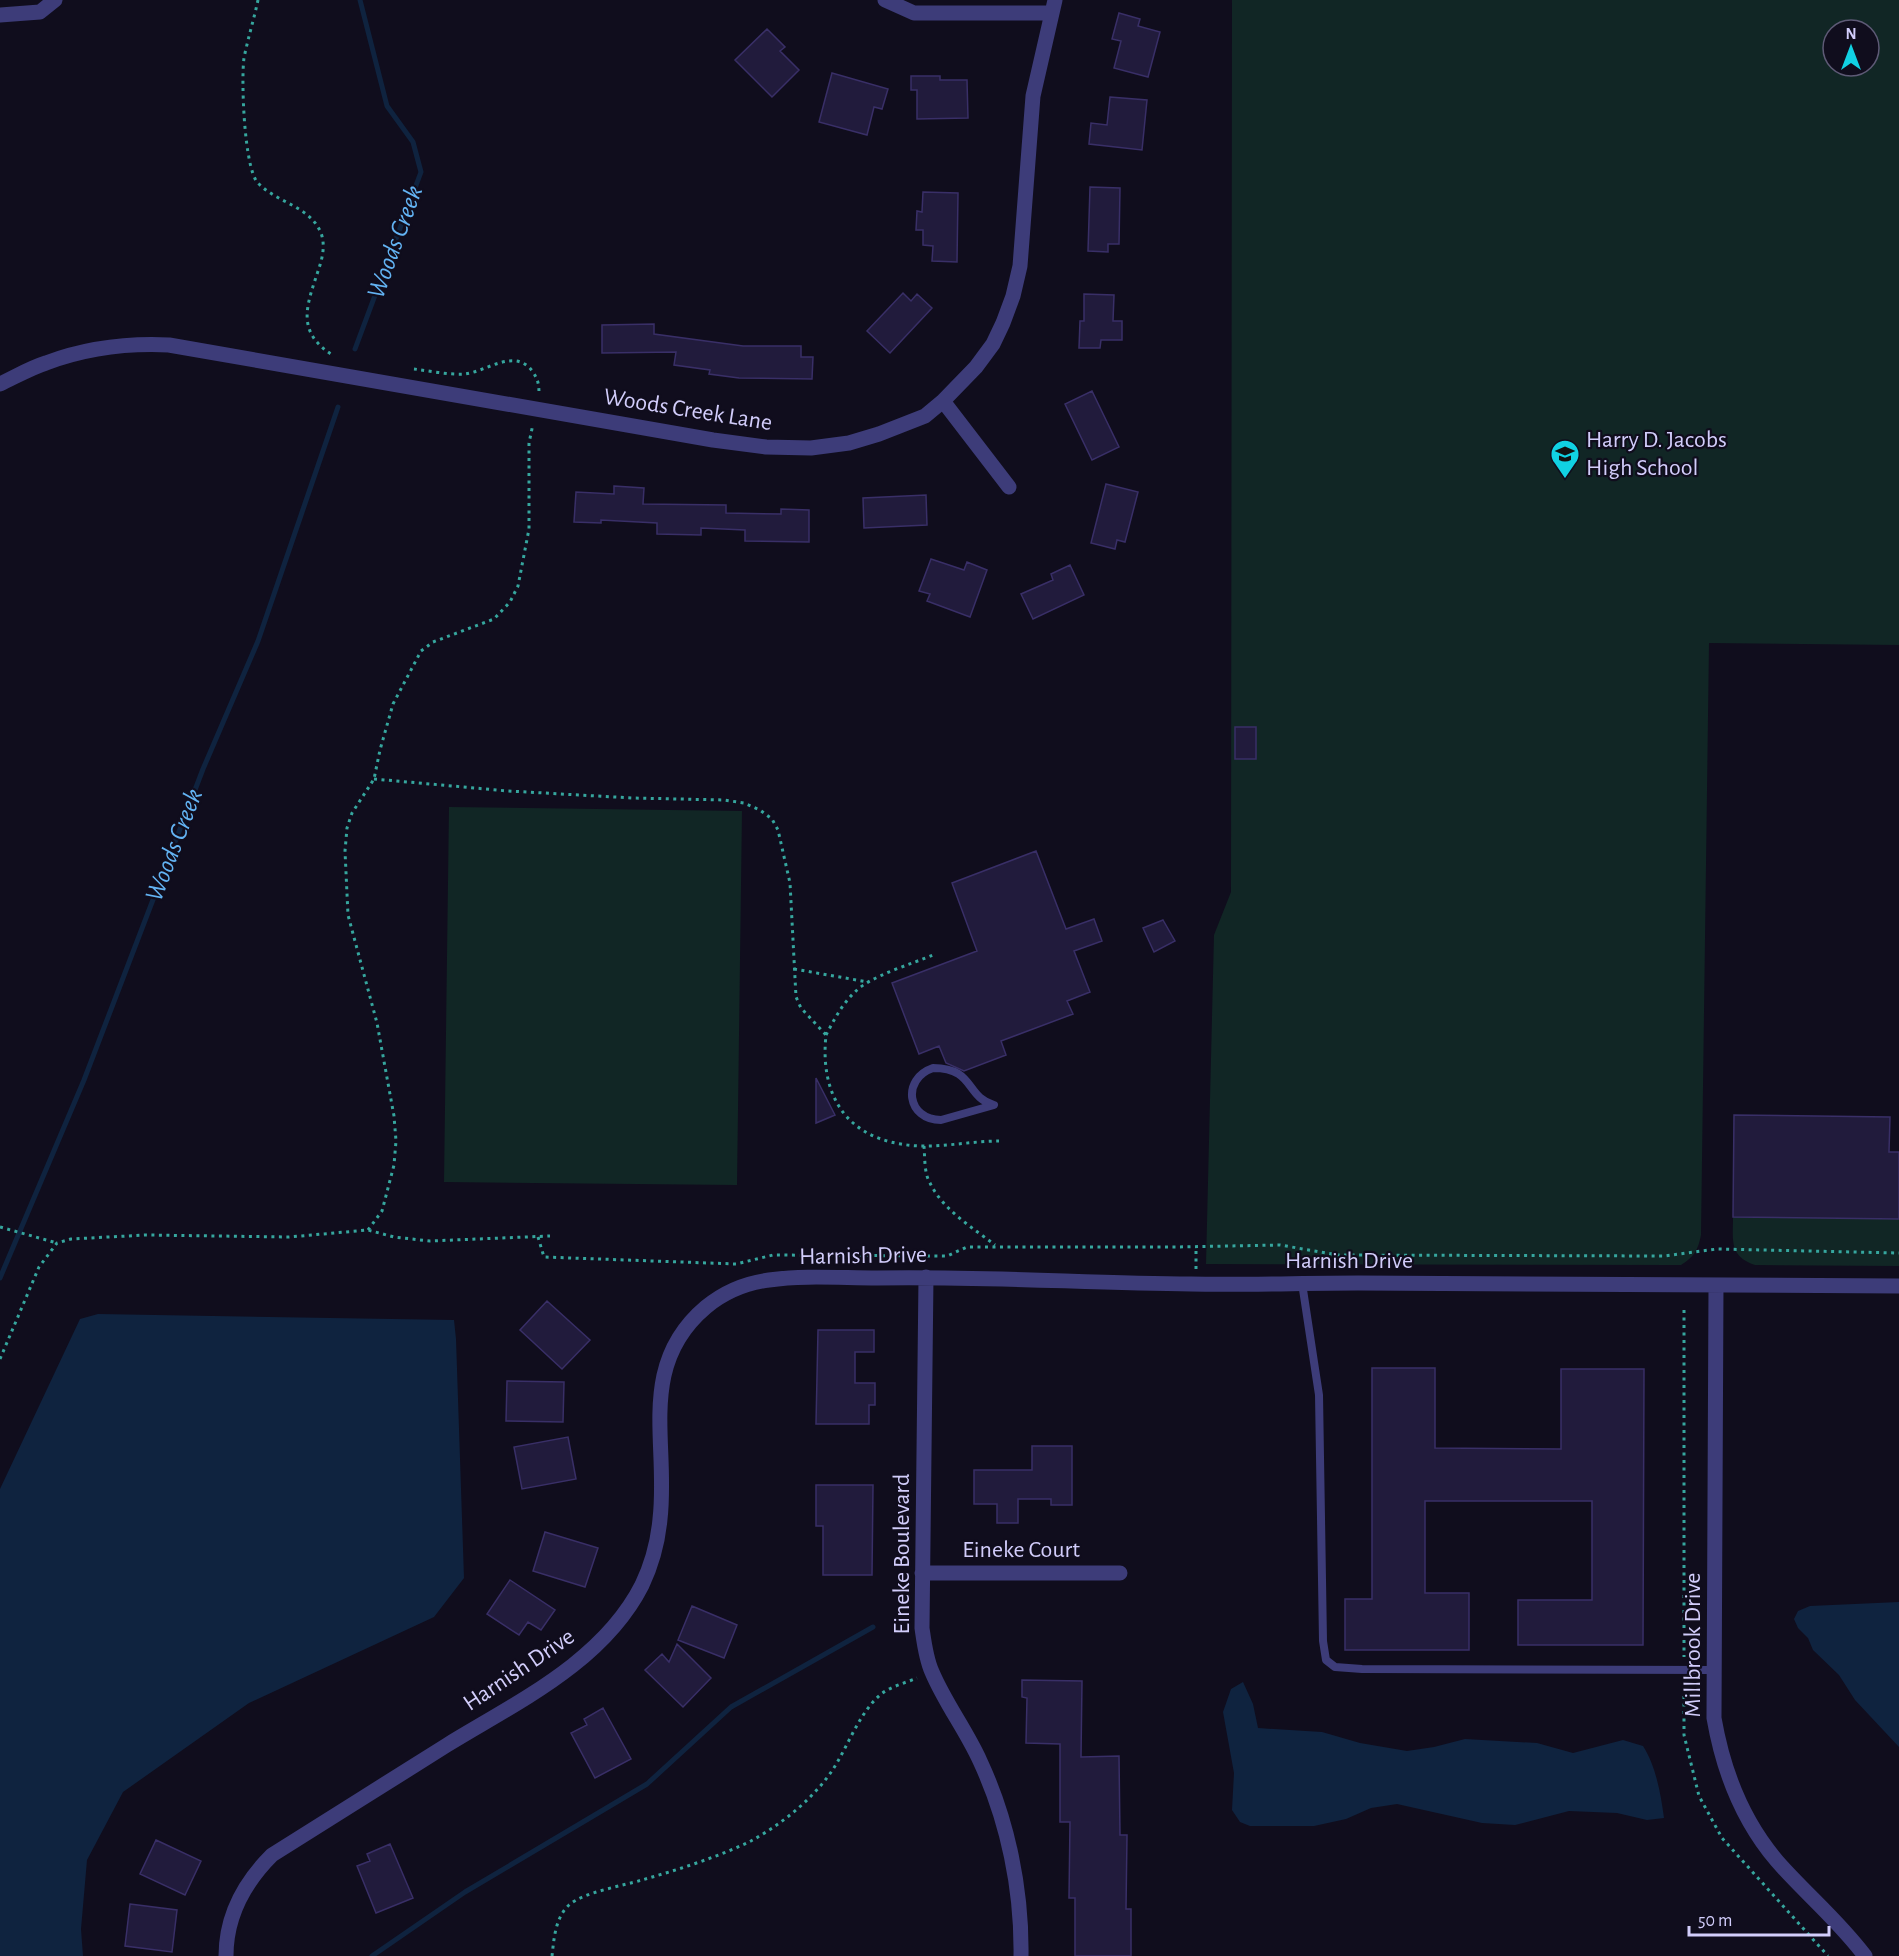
<svg xmlns="http://www.w3.org/2000/svg" width="1899" height="1956" font-family="'Alegreya Sans',sans-serif">
<style>
.green{fill:#112625;fill-rule:evenodd}
.water{fill:#0f233f}
.lines{fill:none;stroke-linecap:round;stroke-linejoin:round}
.stream{stroke:#0f233f;stroke-width:5}
.building{fill:#211b3c;stroke:#392f67;stroke-width:1.5}
.path{stroke:#36a69e;stroke-width:3;stroke-dasharray:3 4.5;stroke-linecap:butt}
.lane{stroke:#3d3c79;stroke-width:8}
.street{stroke:#3d3c79;stroke-width:15}
.labels{text-anchor:middle;dominant-baseline:central;stroke-width:4.5;stroke-linejoin:round;paint-order:stroke}
.street-label{font-size:24px;fill:#d2cdfb;stroke:#100d1d}
.poi-label{font-size:24px;fill:#d2cdfb;stroke:#100d1d;text-anchor:start}
.water-label{font-size:26px;font-style:italic;fill:#63b3f3;stroke:#100d1d}
</style>
<rect width="100%" height="100%" fill="#100d1d"/>
<path class="green" d="M1232,0h667v645l-190,-2 -8,592c-3,15 -7,22 -20,30l-475,-1 8,-329 17,-43zM1833,30h36v36h-36z
M449,807l293,4 -5,374 -293,-3z
M1733,1217l166,2v47l-144,-1c-26,-9 -22,-24 -22,-48z"/>
<path class="water" d="M98,1314l356,6 2,19 8,239 -30,39 -185,86 -126,89 -36,68 -6,69 2,27h-83v-467l80,-170z
M1899,1602v145l-44,-47 -16,-25 -26,-25 -5,-12 -10,-10 -4,-9 4,-8 12,-5z
M1243,1682l10,22 5,24 64,4 38,11 47,8 27,-4 31,-8 72,4 36,10 50,-13 20,6c13,20 18,49 21,72l-17,2 -30,-7 -48,-2 -54,14 -33,-2 -85,-19 -26,4 -25,11 -32,7h-64l-10,-4 -8,-12 2,-37 -11,-61 8,-23z"/>
<g class="lines">
<path class="stream" d="M355,349l66,-177 -8,-30 -26,-36 -27,-106
M0,1278l84,-198 119,-311 55,-128 80,-234
M372,1956l93,-64 182,-108 84,-77 142,-80"/>
</g>
<path class="building" d="M1119,13l21,6 -2,7 22,6 -12,45 -34,-9 7,-27 -9,-2z
M767,29l18,18 -5,4 19,19 -27,27 -37,-37z
M832,73l56,16 -6,20 -8,-2 -7,28 -48,-13z
M911,76h29v4h27l1,38 -51,1v-29h-6z
M1110,97l37,3 -5,50 -53,-6 2,-21 16,2z
M1090,187l30,1 -1,56h-11v8l-20,-1z
M923,192l35,1 -1,69 -25,-1 1,-15 -10,-1v-15h-7l1,-19 5,1z
M903,293l8,8 6,-7 15,14 -42,45 -23,-22z
M1084,294l30,1 -1,26h9v19h-21l-1,8h-21l1,-27h4z
M654,324v10l89,12h58v11h12l-1,22 -73,-1 -30,-4 1,-4 -36,-5 2,-13 -74,1v-28z
M1092,391l27,56 -27,13 -27,-56z
M1106,484l32,8 -13,50 -8,-2 -2,9 -24,-6z
M614,486l30,2 -1,16 83,1v8l55,1v-5l28,1v32l-64,-1v-11l-44,-2v7l-44,-1v-11l-56,-3v3l-27,-1 2,-30 38,2z
M926,495l1,30 -63,3 -1,-30z
M931,559l33,11 3,-8 20,8 -17,47 -43,-16 3,-7 -11,-3z
M1070,565l14,30 -51,24 -12,-25 32,-14 -2,-6z
M1235,727h21v32h-21z
M1036,851l30,78 28,-10 8,22 -28,10 16,41 -23,9 6,13 -72,27 5,14 -42,16 -18,-8 -7,-17 -20,8 -27,-71 85,-32 -25,-68z
M1163,920l12,21 -21,11 -11,-24z
M816,1078l19,37 -19,8z
M1734,1115l156,2 -1,35h10v67l-166,-2z
M547,1301l43,39 -28,29 -42,-39z
M818,1330h56v22h-19v31h20v22h-6v19h-53z
M1372,1368h63v80l126,1v-80h83l-1,276h-125v-45h74v-99h-167v92h44v57h-124v-51h27z
M507,1381l57,1 -1,40 -57,-1z
M568,1437l8,42 -54,10 -8,-42z
M1032,1446h40v59h-21v-6h-33v24h-21v-19h-23v-34h58z
M816,1485h57l-1,90h-49v-49h-7z
M545,1532l53,16 -13,39 -52,-16z
M510,1580l45,30 -14,20 -13,-8 -9,13 -32,-21z
M692,1606l45,19 -13,33 -46,-18z
M677,1644l34,34 -28,29 -38,-37 17,-16 7,8z
M1022,1680l60,1 -1,76 38,-1 1,79h7l-1,74h5v47h-56v-58h-6l1,-76h-10v-78l-34,-1 1,-45 -5,-1z
M603,1708l28,51 -36,19 -24,-45 16,-8 -3,-6z
M156,1840l45,21 -16,34 -45,-21z
M390,1844l23,54 -37,15 -19,-47 13,-5 -3,-7z
M130,1904l47,6 -5,42 -47,-6z"/>
<g class="lines">
<path class="path" d="M258,0c-4,19 -10,38 -14,58 -3,21 0,111 14,125 19,20 52,23 63,50 4,11 2,22 -1,32 -12,38 -27,66 14,91
M414,369c16,2 35,6 51,5 23,-3 50,-27 68,-2 5,8 6,12 6,22
M374,779l134,12 125,7 91,2 20,3 16,7 12,9 6,11 12,53 6,114 5,11 25,27c-6,56 17,100 75,109 32,6 66,-3 98,-3
M794,969l74,13
M826,1035c8,-15 16,-31 29,-43 15,-16 57,-28 78,-37
M924,1146c1,12 0,27 6,37 13,27 43,45 65,62
M0,1227l57,16
M368,1230l14,-19 12,-46 2,-24 -2,-25 -17,-93 -29,-108 -3,-64 2,-23 5,-15 22,-34 6,-29 13,-46 28,-53 12,-9 61,-23 16,-17 8,-16 11,-57v-86l4,-19
M538,1237l6,20 192,7 37,-9 174,1 20,-9h209l104,-2 58,10 326,1 53,-7 182,4
M1196,1269v-22
M1684,1310v347
M0,1359l39,-92 18,-24 14,-4 75,-4 143,2 79,-7 26,7 36,4 120,-5
M1684,1681v54l15,61 23,42 106,118
M552,1956c2,-17 3,-38 17,-51 15,-13 53,-19 73,-25 35,-10 73,-22 107,-38 28,-15 57,-37 77,-63 20,-25 30,-63 54,-84 9,-8 25,-12 37,-17"/>
<path class="lane" d="M933,1068c42,0 32,29 61,37l-53,15c-34,0 -40,-41 -8,-52z
M1302,1283l17,112 4,246 3,19 9,7 27,2 352,1"/>
<path class="street" d="M885,0l29,13h138
M0,15l40,-3 15,-12
M0,384c15,-7 30,-16 46,-21 40,-15 82,-20 123,-18l544,95 53,7 45,1 38,-5 30,-9 46,-18 18,-15 33,-34 17,-23 10,-21 10,-27 7,-30 13,-170 22,-96
M943,401l66,86
M926,1277l-4,351c2,14 4,31 10,44 13,31 34,58 48,89 28,60 42,129 41,195
M1716,1285l-2,433c9,52 28,102 63,143 28,32 62,60 88,95
M922,1573h198
M226,1956c0,-41 18,-73 46,-101 58,-37 117,-73 175,-110 70,-43 156,-83 195,-160 9,-19 16,-44 18,-66 9,-76 -24,-153 46,-212 17,-14 40,-24 63,-27 35,-5 72,-2 108,-2 104,-2 209,5 314,6 56,1 112,-1 167,-1 181,1 361,2 541,3"/>
</g>
<defs>
<g id="school-pin" transform="scale(1.5)"><path d="M0 17L-7.5 6A9.5 9.5 0 1 1 7.5 6Z" fill="#11d1e3" stroke="#100d1d"/><path d="M0-5L7-2L0 1L-7-2ZM-4 1L0 2.5L4 1V4Q0 6-4 4Z" fill="#111"/></g>
</defs>
<g fill-rule="evenodd">
<use href="#school-pin" x="1565" y="454"/>
</g>
<g class="labels">
<g class="street-label">
<text transform="translate(688 410) rotate(9)">Woods Creek Lane</text>
<text transform="translate(863 1256) rotate(-1)">Harnish Drive</text>
<text x="1349" y="1261">Harnish Drive</text>
<text x="1021" y="1550">Eineke Court</text>
<text transform="translate(902 1554) rotate(-90)">Eineke Boulevard</text>
<text transform="translate(1693 1645) rotate(-90)">Millbrook Drive</text>
<text transform="translate(519 1670) rotate(-34)">Harnish Drive</text>
</g>
<g class="poi-label">
<text x="1586" y="440">Harry D. Jacobs<tspan x="1586" dy="28">High School</tspan></text>
</g>
<g class="water-label">
<text transform="translate(395 242) rotate(-70)">Woods Creek</text>
<text transform="translate(174 845) rotate(-69)">Woods Creek</text>
</g>
</g>
<g transform="translate(1851 48)"><circle r="28" fill="#100d1d" stroke="#5e5a76" stroke-width="1.5"/>
<path d="M0-4.5L10 22L0 15L-10 22Z" fill="#11d1e3"/>
<text y="-9" font-size="16" font-weight="bold" text-anchor="middle" fill="#d2cdfb">N</text>
</g>
<path d="M1689 1926v9h140v-9" fill="none" stroke="#d2cdfb" stroke-width="3"/>
<text x="1698" y="1926" font-size="18" fill="#d2cdfb" stroke="#100d1d" stroke-width="4.5" paint-order="stroke">50 m</text>
</svg>
